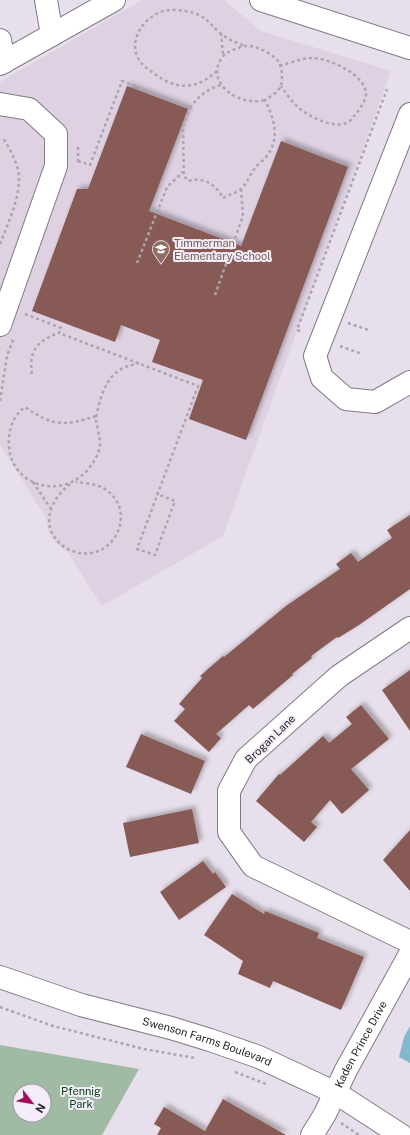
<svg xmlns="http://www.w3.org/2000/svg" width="410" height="1135" font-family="'Public Sans',sans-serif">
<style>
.built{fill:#ddd1e2}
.green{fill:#a0baa3;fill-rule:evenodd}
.water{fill:#84b8cd}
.building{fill:#885a54;filter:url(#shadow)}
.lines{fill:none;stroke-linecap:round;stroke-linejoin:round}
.minor-casing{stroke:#817a84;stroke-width:24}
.path{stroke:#aba5af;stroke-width:2.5;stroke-dasharray:3 3;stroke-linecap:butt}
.minor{stroke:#fff;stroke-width:22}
.labels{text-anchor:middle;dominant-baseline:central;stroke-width:4;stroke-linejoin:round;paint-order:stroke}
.education-label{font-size:11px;fill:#785e54;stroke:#f4ecf8;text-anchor:start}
.street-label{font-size:11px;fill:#28252a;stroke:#f4ecf8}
.park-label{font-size:11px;fill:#054218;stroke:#f4ecf8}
</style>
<defs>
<filter id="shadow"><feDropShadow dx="3.5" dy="-3.5" stdDeviation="2" flood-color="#0004"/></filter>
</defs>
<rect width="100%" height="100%" fill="#e7dfeb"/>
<path class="built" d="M142,0h82l37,31 130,40 -168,465 -121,70 -34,-53 -10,-8 -7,-8 -3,-8 -2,-11 -46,-73v-363z"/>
<path class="green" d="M0,1045l139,24 -37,66h-102zM20,1091h24v24h-24z"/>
<path class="water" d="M410,1026v37l-11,-6 5,-20z"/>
<path class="building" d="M127,86l61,23 -39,102 92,35 40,-105 67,26 -102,273 -57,-21 14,-39 -51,-18 8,-22 -39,-15 -6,17 -83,-31 45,-122h11z
M410,515v74l-51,36 -21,13 -1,-1 -26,19 1,2 -20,16 1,1 -40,34 -4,-4 -33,29 5,4 -12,14 -35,-31 11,-12 -6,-5 23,-26 -2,-2 23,-20 1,1 62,-51 54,-37 -4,-5 15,-11 7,9 34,-24 -5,-8z
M410,670v61l-28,-41z
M361,705l28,34 -38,30 18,21 -27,24 -12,-14 -19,22 6,5 -13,15 -48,-41 23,-27 1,1 43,-39 6,7 23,-19 -6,-7z
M141,734l64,27 -14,33 -65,-27z
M192,809l7,34 -69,14 -7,-34z
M410,830v61l-27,-31z
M203,861l10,13 2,-2 11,15 -47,33 -19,-28z
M232,894l32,20 1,-3 54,22 -2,5 47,19 -23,53 -68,-29 -3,7 -32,-14 5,-13 -39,-26z
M223,1099l63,36h-129l4,-7 -7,-4 10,-17 41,24z"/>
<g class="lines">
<g class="minor-casing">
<g id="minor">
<path d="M46,0l6,35"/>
<path d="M261,0l149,48"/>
<path d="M0,40l4,22"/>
<path d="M0,64l114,-64"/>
<path d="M0,104l29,5 27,25v32l-56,159"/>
<path d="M410,114l-95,242 7,22 24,21 29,3 35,-20"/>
<path d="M410,628l-71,48 -93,83 -17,32v41l24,34 157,76"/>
<path id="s1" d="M0,977l81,28 90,23 39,12 49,17 77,36 65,42"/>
<path id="s2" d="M312,1135l13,-21 21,-44 64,-116"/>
</g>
</g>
<path class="path" d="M221,33l2,22
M280,66c10,-3 22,-8 32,-8 17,0 55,17 54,37 -1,7 -7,15 -12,21 -1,2 -4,5 -6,6 -14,8 -40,-6 -50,-15 -7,-6 -12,-14 -17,-21
M217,71c-22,20 -42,19 -65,1 -6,-4 -12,-9 -15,-16 -8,-18 9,-41 27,-45 6,-2 15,-1 21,0 19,3 22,10 35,22 7,6 16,10 25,13
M190,108c9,-12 17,-19 31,-23
M78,161l12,4 32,-84 68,27 -7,19 1,49 4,5c15,-4 27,2 35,17 5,-3 14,-5 19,-10 6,-6 8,-14 13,-20 3,-4 8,-7 11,-11 15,-19 8,-38 -1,-57 6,-4 14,-8 16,-15 2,-6 1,-19 -3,-24 -7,-8 -22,-16 -33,-15 -3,0 -6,2 -9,3 -6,2 -11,4 -15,10 -16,26 21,48 44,41
M78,162v-17
M0,244c8,-21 19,-43 19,-66 0,-13 -9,-29 -16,-40
M137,263l30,-76 16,-15
M215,295l28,-79 -2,-27
M25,314l36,14 -2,5 139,53 -61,163 18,6 20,-54 -18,-7
M348,323l23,8
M300,331l-3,-1 90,-241
M340,346l22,8
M32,374c-4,-23 6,-34 27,-41
M0,401l7,-45 6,-16
M96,416c-31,10 -43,11 -71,-9 -10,7 -15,18 -16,31 -4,49 57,66 83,26 4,-5 8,-14 8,-20 0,-8 -3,-17 -4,-24 2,-16 8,-39 22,-49 6,-4 13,-6 21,-8
M33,482l18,27
M70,484c-13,11 -24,26 -20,44 3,10 11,18 20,22 40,18 71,-37 35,-61 -8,-5 -20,-6 -29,-7
M0,1007l53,19 91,23 51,9
M235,1072l31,12
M341,1123l18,12"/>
<use href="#minor" class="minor"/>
</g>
<defs>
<g id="school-pin" transform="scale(0.9)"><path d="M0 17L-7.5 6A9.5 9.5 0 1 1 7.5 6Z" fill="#8d6e63" stroke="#f4ecf8"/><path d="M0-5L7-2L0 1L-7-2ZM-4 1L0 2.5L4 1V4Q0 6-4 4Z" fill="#fff"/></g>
</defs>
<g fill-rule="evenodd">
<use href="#school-pin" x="161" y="249"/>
</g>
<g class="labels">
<g class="education-label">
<text x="174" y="243">Timmerman<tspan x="174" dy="13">Elementary School</tspan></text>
</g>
<g class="street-label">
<text transform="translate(270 739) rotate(-44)">Brogan Lane</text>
<text stroke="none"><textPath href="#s1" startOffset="217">Swenson Farms Boulevard</textPath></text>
<text stroke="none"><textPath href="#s2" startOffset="103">Kaden Prince Drive</textPath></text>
</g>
<g class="park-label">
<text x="81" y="1091">Pfennig<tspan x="81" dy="13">Park</tspan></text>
</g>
</g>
<g transform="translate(32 1103) rotate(121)"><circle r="19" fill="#f4ecf8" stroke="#a29ca6"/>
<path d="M0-3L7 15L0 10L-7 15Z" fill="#9e0f5a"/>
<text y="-6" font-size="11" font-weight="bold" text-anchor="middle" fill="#28252a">N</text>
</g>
</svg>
